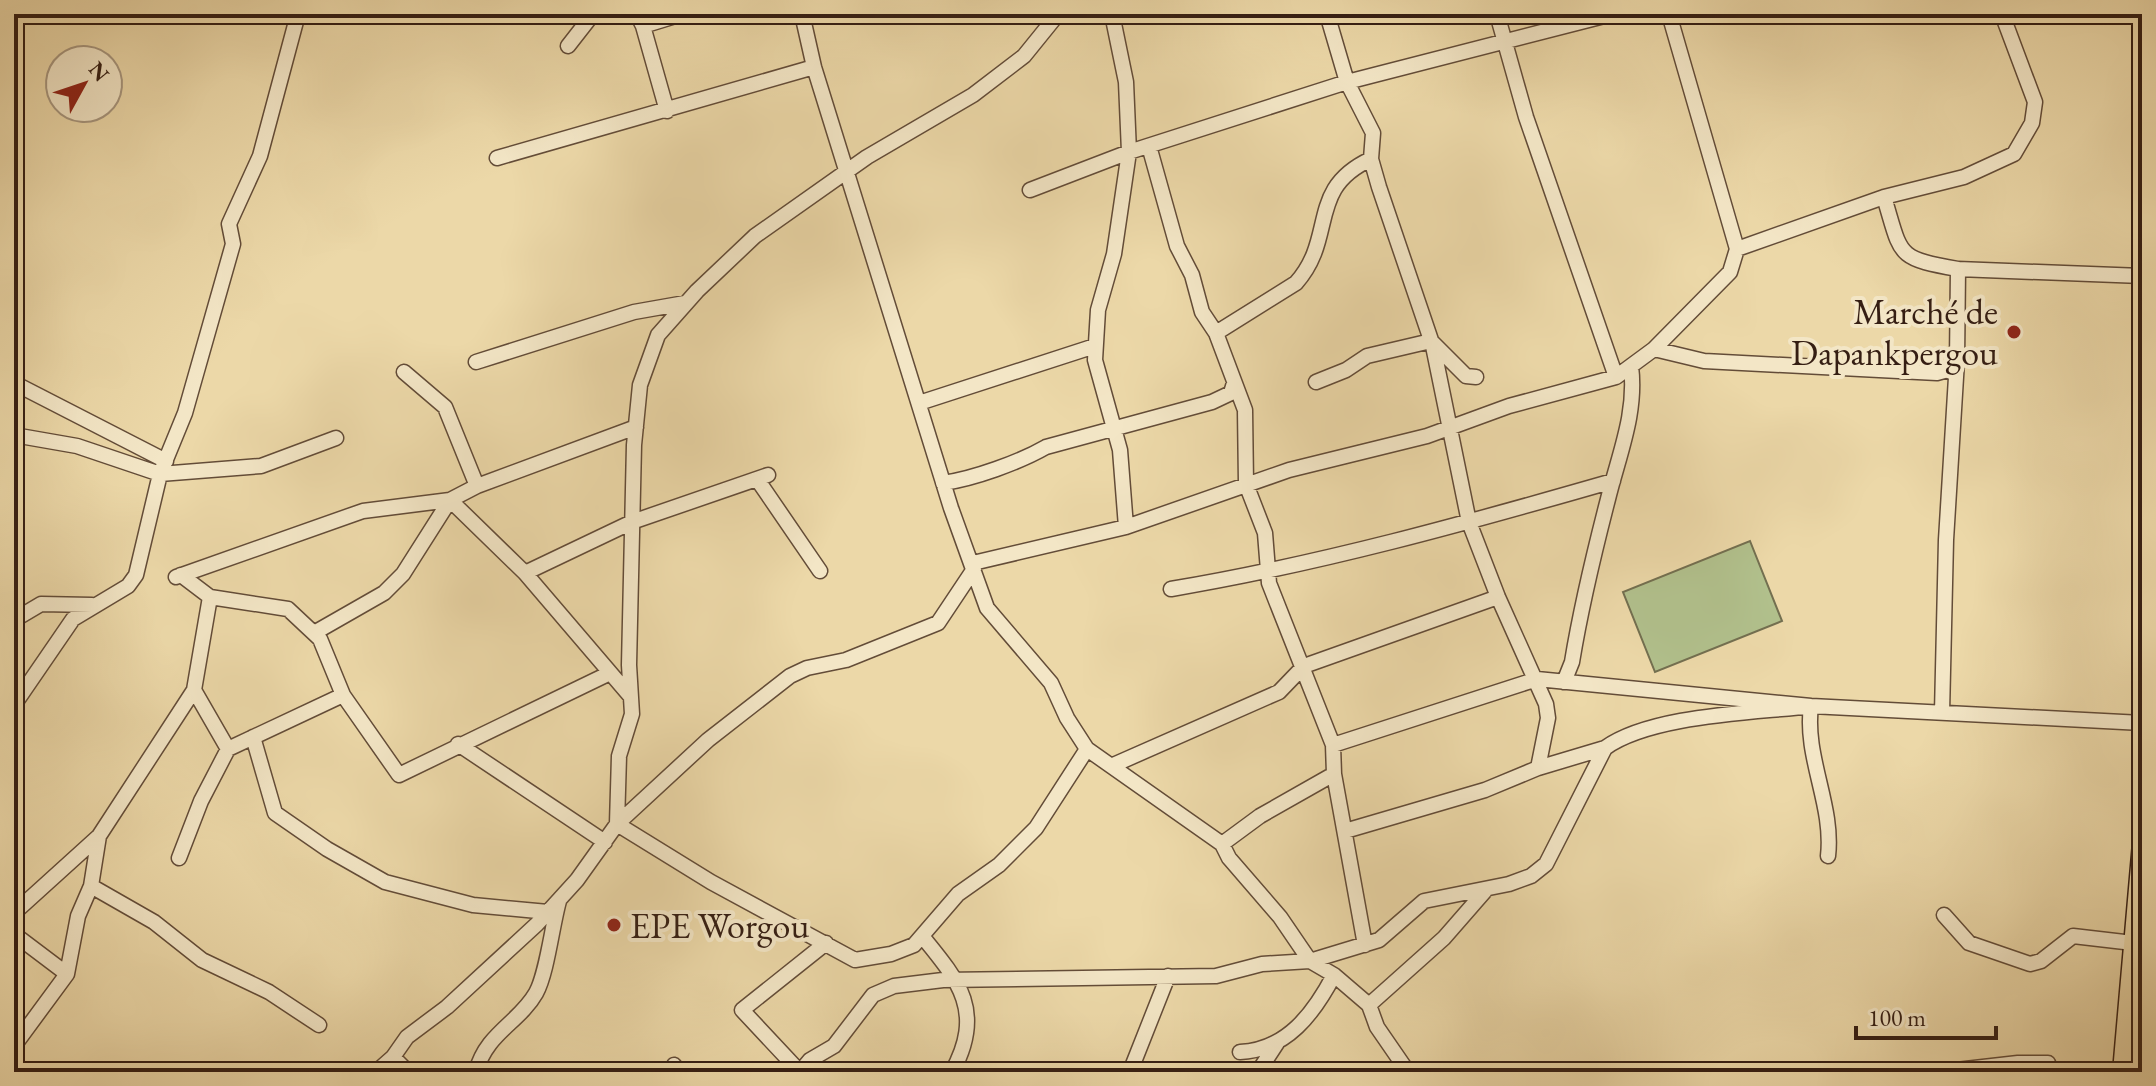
<svg xmlns="http://www.w3.org/2000/svg" width="2156" height="1086" font-family="'EB Garamond',serif">
<style>
.green{fill:#b1c08c;stroke:#736f50;stroke-width:2}
.lines{fill:none;stroke-linecap:round;stroke-linejoin:round}
.minor-casing{stroke:#634c38;stroke-width:17}
.major-casing{stroke:#351e13;stroke-width:21}
.minor{stroke:#f3e6c6;stroke-width:14}
.major{stroke:#ecd8a8;stroke-width:18}
.poi-dot{fill:#8f2418;stroke:#f3e6c6;stroke-width:3}
.labels{text-anchor:middle;dominant-baseline:central;stroke-width:8;stroke-linejoin:round;paint-order:stroke}
.poi-label{font-size:36px;fill:#351e13;stroke:#f3e6c6;text-anchor:end}
</style>
<rect width="100%" height="100%" fill="#ecd8a8"/>
<filter id="stains"><feTurbulence type="fractalNoise" baseFrequency=".0025" numOctaves="4"/><feColorMatrix values="0 0 0 0 .2 0 0 0 0 .09 0 0 0 0 .02 0 0 0 .5 -.17"/></filter>
<radialGradient id="worn" r=".72"><stop offset=".6" stop-color="#630" stop-opacity="0"/><stop offset="1" stop-color="#630" stop-opacity=".3"/></radialGradient>
<path class="green" d="M1750,541l32,80 -127,51 -32,-80z"/>
<g class="lines">
<g class="minor-casing">
<path id="minor" d="M637,14l6,12 39,-12
M802,14l12,53 137,441 36,100 64,75 16,35 20,31 135,95 7,14 51,59 30,44 24,14 35,30 8,22 31,45
M1112,14l14,68 3,70 -15,102 -16,56 -3,50 25,90 6,77
M1327,14l20,68 26,51 -2,26 8,28 54,159 36,176 29,75 48,107 2,14 -10,50
M1497,14l29,103 90,260
M643,26l24,85
M568,46l25,-32
M1149,146l28,100 15,29 10,37 14,21
M497,158l317,-91
M1030,190l99,-38 218,-70 265,-68
M1737,249l147,-52 80,-20 50,-23 18,-31 3,-21 -33,-88
M1958,269l184,7
M1654,349l50,12 233,12 11,-3 9,-9 1,-92c-63,-11 -56,-13 -74,-72
M476,362l158,-50 51,-9
M404,372l41,35 32,79
M1316,382l30,-12 21,-14 64,-15 35,35 10,1
M14,383l152,78
M919,403l176,-57
M14,435l63,11 83,28 101,-8 75,-28
M757,479l63,92
M943,483c30,-4 77,-21 103,-36l166,-45 19,-9 3,-10
M973,563l153,-36 163,-57 138,-34 82,-30 107,-29 38,-28 76,-77 7,-23 -68,-235
M525,573l107,-51 136,-47
M181,575l29,22 78,12 32,30 23,56 56,80 211,-102
M176,577l187,-66 87,-11 27,-14 159,-59
M1171,589c149,-25 296,-66 442,-108
M14,620l27,-16 51,1
M314,633l70,-40 19,-19 47,-74 75,73 106,124
M1564,682l8,-20c9,-55 22,-109 36,-163 11,-45 29,-86 23,-133
M194,690l34,59
M14,705l59,-86 55,-33 8,-11 24,-101 25,-61 48,-169 -4,-20 31,-68 38,-142
M1942,713l4,-173 11,-179
M253,737l22,76 52,36 58,33 88,23 75,7
M458,744l147,98
M1333,745l204,-66 274,27 331,17
M1111,766l168,-74 25,-26 194,-69
M617,824l2,-68 13,-42 -3,-49 5,-220 6,-60 18,-50 39,-44 58,-55 112,-79 106,-62 51,-39 34,-42
M617,824l94,58 144,78 36,-6 23,-9 44,-51 41,-29 37,-37 51,-79
M1345,831l140,-41 53,-22 67,-20
M1222,844l38,-28 74,-42
M179,858l22,-57 27,-52 115,-54
M91,886l63,36 48,38 67,32 50,33
M14,913l85,-77 95,-146 16,-93
M1944,915l25,28 61,21 11,-3 32,-25 60,7
M14,934l53,40
M922,936c37,45 63,76 30,136
M1365,945l-31,-171 -1,-29 -64,-162 -4,-50 -19,-49 -1,-74 -29,-77 80,-50c41,-46 10,-94 75,-124
M1369,1005l75,-67 41,-47
M2125,1041l17,15
M14,1046l53,-72 11,-58 13,-30 8,-50
M1240,1052c47,-2 74,-39 94,-77
M393,1057l15,15
M674,1065l5,7
M376,1072l17,-15 14,-20 40,-30 90,-83 40,-44 40,-56 91,-84 82,-64 17,-8 39,-8 92,-37 36,-54
M476,1072c10,-39 43,-49 60,-79 11,-20 16,-67 23,-92
M800,1072l10,-12 24,-14 39,-51 21,-9 49,-6 273,-4 46,-12 48,-3 69,-21 45,-39 85,-17 22,-8 15,-12 59,-116c46,-33 148,-35 206,-42 -7,51 23,99 17,150
M800,1072l-58,-62 84,-67
M1130,1072l38,-96
M1258,1072l19,-29
M1939,1072l79,-9h30"/>
</g>
<g class="major-casing">
<path id="major" d="M2122,1072l20,-229"/>
</g>
<use href="#minor" class="minor"/>
<use href="#major" class="major"/>
</g>
<g class="poi-dot">
<circle cx="2014" cy="332" r="8"/>
<circle cx="614" cy="925" r="8"/>
</g>
<g class="labels">
<g class="poi-label">
<text x="1998" y="311">Marché de<tspan x="1998" dy="41">Dapankpergou</tspan></text>
<text x="630" y="925" text-anchor="start">EPE Worgou</text>
</g>
</g>
<rect width="2156" height="1086" fill="none" stroke="#ecd8a8" stroke-width="48"/>
<rect x="16" y="16" width="2124" height="1054" fill="none" stroke="#351e13" stroke-width="4"/>
<rect x="24" y="24" width="2108" height="1038" fill="none" stroke="#351e13" stroke-width="2"/>
<g transform="translate(84 84) rotate(50)"><circle r="38" fill="#f3e6c6" stroke="#a7967e" stroke-width="2"/>
<path d="M0-6L14 30L0 20L-14 30Z" fill="#8f2418"/>
<text y="-12" font-size="22" font-weight="bold" text-anchor="middle" fill="#351e13">N</text>
</g>
<path d="M1856 1026v12h140v-12" fill="none" stroke="#351e13" stroke-width="4"/>
<text x="1868" y="1026" font-size="24" fill="#351e13" stroke="#f3e6c6" stroke-width="6" paint-order="stroke">100 m</text>
<rect width="100%" height="100%" filter="url(#stains)"/>
<rect width="100%" height="100%" fill="url(#worn)"/>
</svg>
